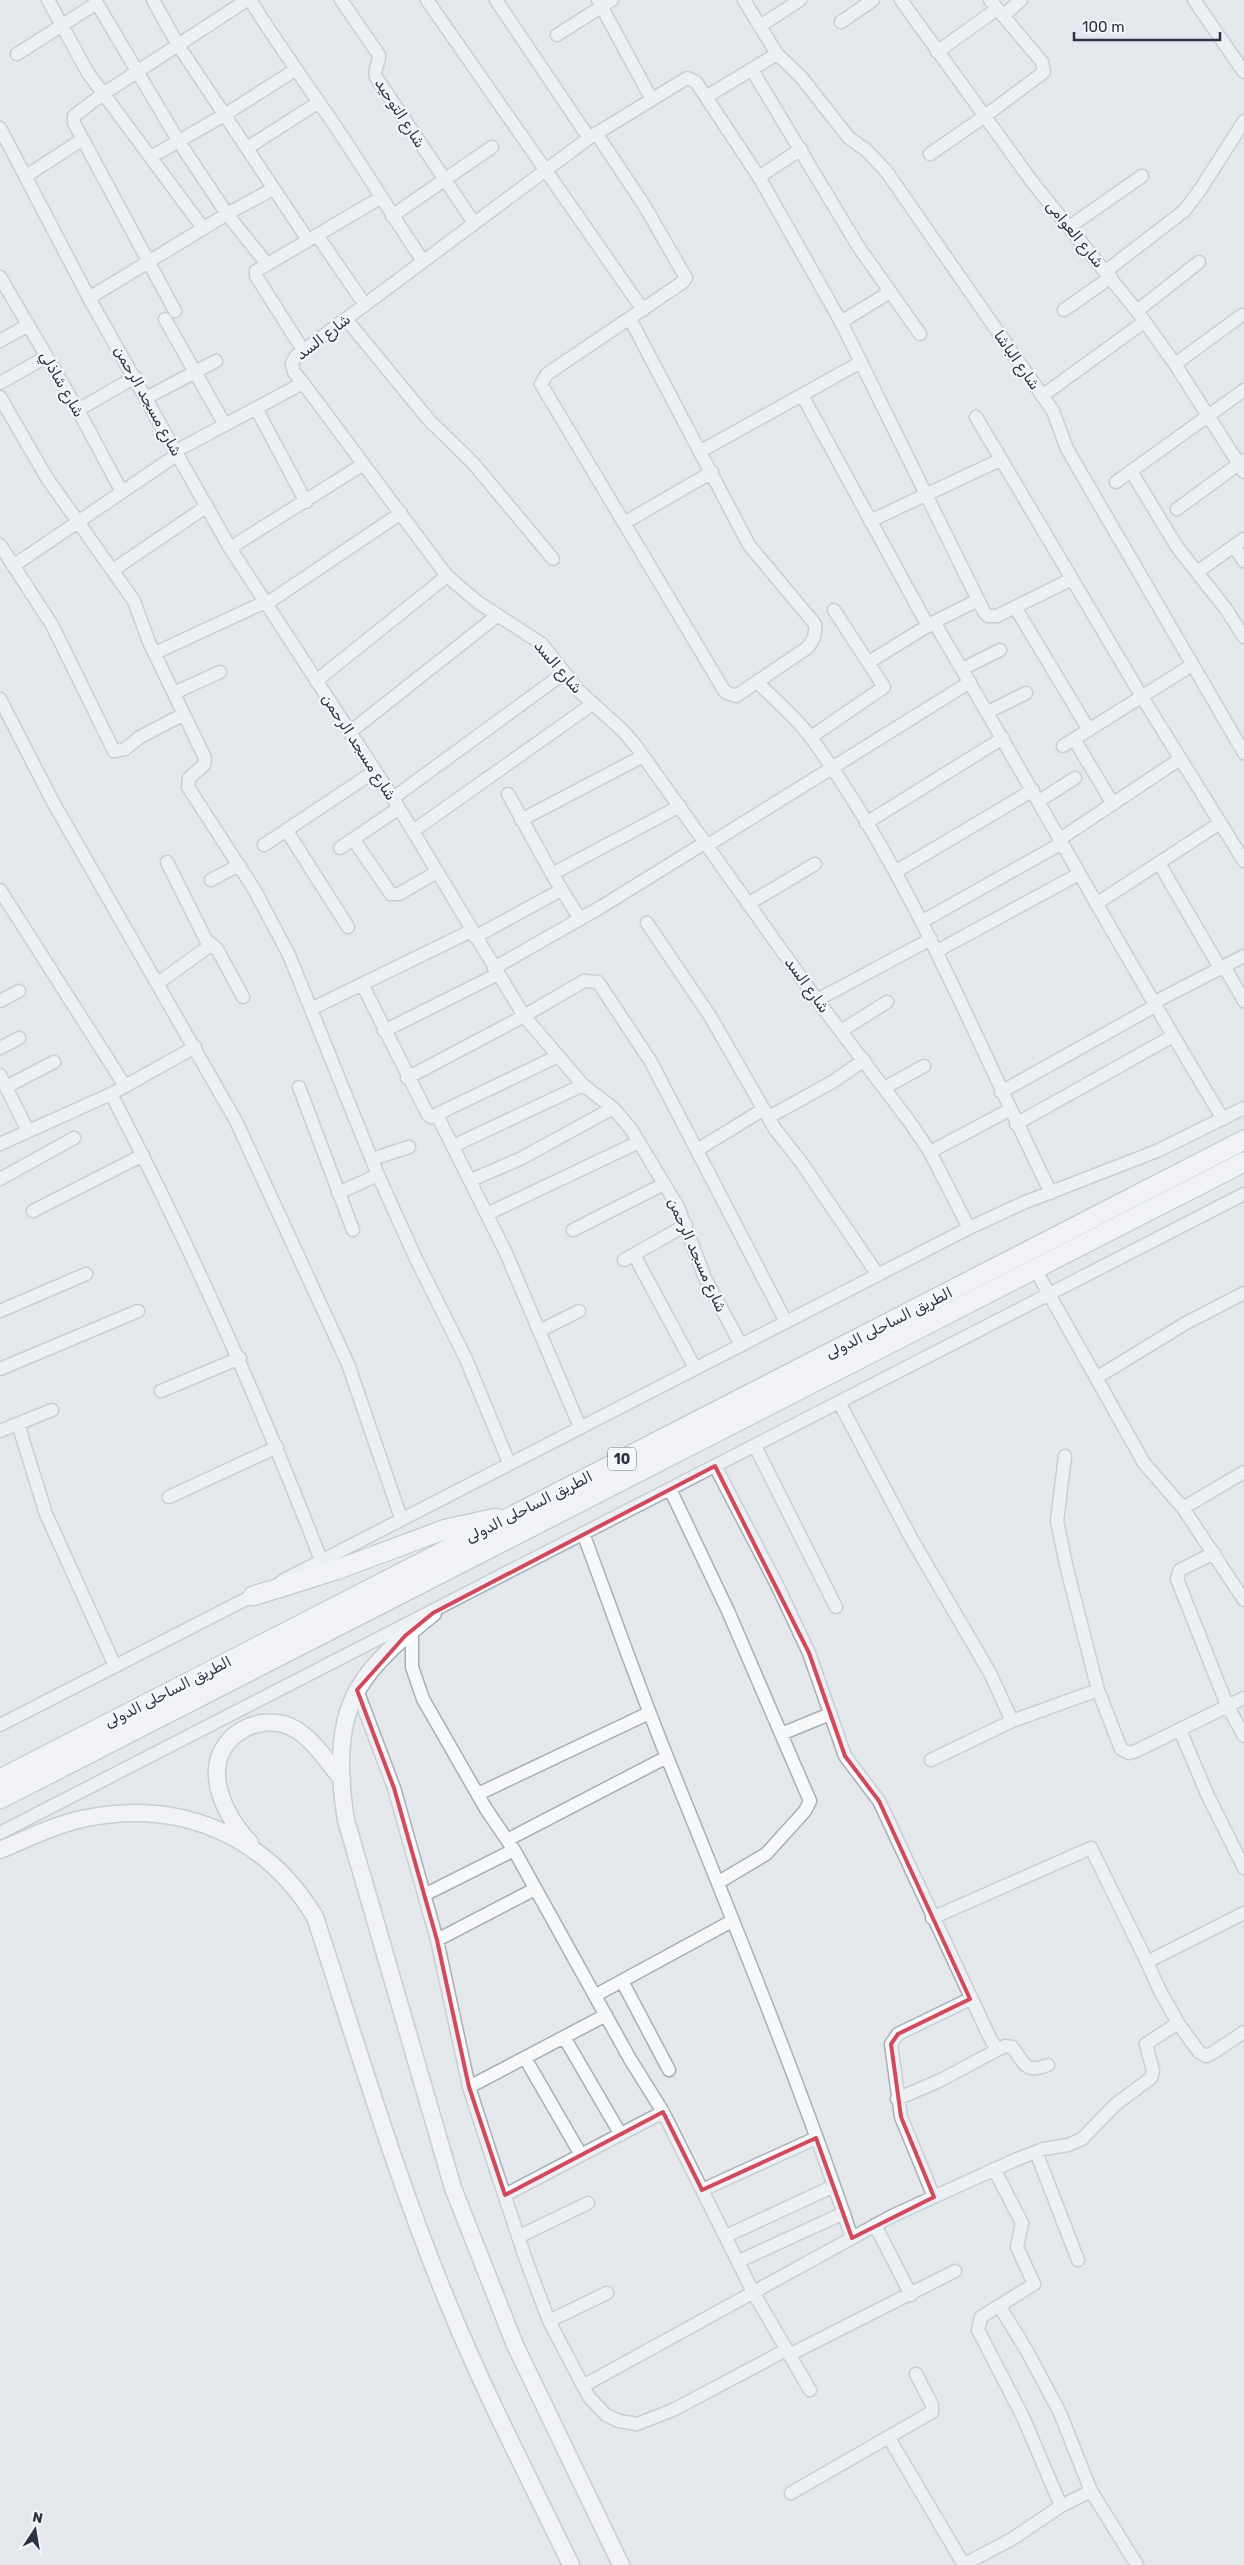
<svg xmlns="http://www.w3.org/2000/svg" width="1244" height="2565" font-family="Rubik,Cairo,sans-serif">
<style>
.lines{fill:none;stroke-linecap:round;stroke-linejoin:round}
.minor-casing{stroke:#a9aeb7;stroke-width:15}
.major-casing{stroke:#a3abb8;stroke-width:19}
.highway-casing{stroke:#8b94a3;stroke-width:21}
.minor{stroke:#f7f8fa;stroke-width:12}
.major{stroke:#fff;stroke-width:16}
.highway{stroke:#fff;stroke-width:19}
.marked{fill:none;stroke:#d1495b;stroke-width:4;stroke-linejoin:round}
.labels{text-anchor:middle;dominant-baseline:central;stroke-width:4.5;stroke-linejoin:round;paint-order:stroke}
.shield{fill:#f4f6f9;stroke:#676e7b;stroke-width:1}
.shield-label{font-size:14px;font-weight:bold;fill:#2b3445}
.street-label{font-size:15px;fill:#2b3445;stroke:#f4f6f9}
</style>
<rect width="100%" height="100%" fill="#e4e7ec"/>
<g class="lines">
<g class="minor-casing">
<path id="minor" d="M48,0l40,73 115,155
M95,0l84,142 48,72 40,50
M153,0l25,45 130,195
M250,0c22,35 45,68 68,101 37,52 69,107 105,160
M341,0l38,55c1,8 -6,14 -3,22l98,146
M427,0l216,310
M496,0l93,138
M598,0l53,98
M744,0l33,54 24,23 48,61 17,12 20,21 167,240 14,38 177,304
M901,0l132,183 104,128 38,53 69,108
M1194,0l50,72
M1003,16l18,-16
M841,22l32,-22
M760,26l40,-26
M557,35l55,-35
M937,52l60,-43
M17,54l80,-51
M752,70l106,176 62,88
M706,97l71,-43
M0,128l89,170 141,250 163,250 131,218 59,69 30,23 18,21 47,78 27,71 36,67
M596,133l48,72 42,73 -3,4 -136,92 -6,10 184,308 11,4 71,-48c7,-8 9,-14 8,-24l-66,-79 -119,-226
M247,148l72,-46
M930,154l55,-38 59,-44 -2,-10 -52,-62
M151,157l75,-43 69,-44
M26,176l57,-37
M759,177l42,-28
M392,216l100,-69
M1069,227l73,-51
M317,235l48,70
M1106,271l78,-60 16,-21 44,-69
M0,277l78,133 44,82
M89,298l138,-84 46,-25
M1064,310l47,-33
M175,311l-101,-188v-7l29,-22 144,-94
M1137,311l62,-49
M165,319l60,106
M346,319l83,101 44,43 80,96
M841,322l49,-30
M0,341l28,-16
M303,350l-47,-74v-5l124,-73
M1175,364l67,-49
M0,383l46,-26
M802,395l126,231
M1042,396l102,-74
M0,397l47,81 87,123 15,41 56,116 -1,7 -15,13 -1,9 66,102 35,66 89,220 39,86 49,98 43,104
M146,398l70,-37
M256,408l50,94
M78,410l57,-33
M976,417l166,280 102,164
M176,451l127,-68
M701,451l160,-89
M1131,471l46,76 49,62 18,28
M1116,482l128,-92
M1177,509l67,-49
M870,521l130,-61
M624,523l88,-51
M0,545l52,80 62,126 11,-2 15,-12 44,-23
M1234,546l10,15
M230,548l132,-83
M13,566l165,-112
M113,570l94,-64
M1197,572l47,-33
M266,604l135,-91
M1015,607l74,123
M934,622c98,165 189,333 289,497
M155,653l110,-51
M869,662l65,-40 44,-22
M962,669l38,-19
M316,681l131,-105
M757,682c18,18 40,36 55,57 101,139 163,301 239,454
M174,693l46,-21
M0,699l53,103 183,319 112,243 53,154
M988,712l38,-19
M350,732l148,-117
M811,737l73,-50 -50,-77
M1074,739l39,65
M1063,746l129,-81
M508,794l44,80 28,45
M393,798l171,-125
M1039,801l36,-23
M521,820l122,-64
M866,823l137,-85
M287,831l61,96
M413,831l178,-126
M353,839l38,55h8l38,-22
M1060,839l120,-80
M264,845l111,-74
M708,845l262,-163
M340,848l59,-40
M167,862l39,78 11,9 26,48
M1159,863l61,105
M895,872l138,-82
M552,874l128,-68
M211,880l28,-15
M0,890l125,196
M748,904l67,-40
M1096,904l124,-81
M923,921l139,-78
M647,923l63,93 65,113 26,33 77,113
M475,937l86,-47
M937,951l142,-77
M1224,966l20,35
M494,968l107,-61 105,-65
M158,983l53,-38
M362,984l66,131 3,2 125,-60
M817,1000l114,-61
M0,1001l19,-10
M1153,1003l91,-47
M311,1009l160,-78
M384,1031l114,-57
M841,1031l46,-29
M0,1048l19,-10
M0,1075l28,56
M407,1078l117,-62 60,-35 14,1 53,80 135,260
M6,1087l48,-25
M299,1087l54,143
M884,1088l40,-22
M1001,1092l154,-86
M111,1094c79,151 148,306 210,466
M437,1115l69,138 74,174
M769,1117l65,-36 30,-21
M1016,1124l157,-88
M0,1144l111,-50 84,-47
M453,1146l130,-61
M697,1150l67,-41
M930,1152l79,-42
M372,1159l37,-12
M0,1179l74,-41
M471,1180l49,-21 93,-51
M338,1193l40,-18
M33,1211l110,-56
M487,1214l152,-72
M969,1228l-39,-76 -21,-31 -92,-121 -181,-254 -13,-15 -45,-41 -36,-46 -63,-41 -32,-27 -144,-193 -9,-11 -2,-9 4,-7 293,-218 98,-60 9,4 63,95 82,145 143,290 4,4h9l75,-37
M573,1230l91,-46
M634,1255l61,113
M624,1260l62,-35
M1035,1269l109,194 39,45 61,92
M0,1311l86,-37
M541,1330l38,-19
M0,1369l138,-58
M1096,1378l90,-55 58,-30
M161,1391l79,-33
M839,1402l72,136 79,135 22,48
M18,1424l28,90 69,152
M0,1431l52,-21
M755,1446l81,161
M1065,1456l-8,65 10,48 31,121 23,59 8,4 7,-2 108,-53
M715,1466l62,119 32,68 36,103 34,45 9,19 102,218 7,12 8,-4 7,1c13,16 12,27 36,18
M670,1489l58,122 82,190 -5,10 -39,43 -47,28
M169,1497l108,-50
M1183,1508l61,-36
M583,1533c28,75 54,150 84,224 64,159 130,318 185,481
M1214,1553l-34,17 -3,9 50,126 17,31
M282,1581l687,-353 54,-25 134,-52 87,-43
M412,1629v38l11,32 63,110 28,41 116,209 33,53 90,180 57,98
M357,1690l37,98 43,152 32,147 25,77 32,96 23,61 40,76 17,18 13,6 18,3 36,-14 113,-60
M0,1725l260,-133
M1180,1730l27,64 37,74
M781,1734l49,-20
M931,1760l81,-39 86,-31
M478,1794l171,-81
M0,1833l1244,-639
M507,1840l160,-83
M424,1895l90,-45
M932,1918l159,-70 56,114 12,27 19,34 21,29 7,4 5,-2 33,-22
M437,1940l98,-51
M1147,1962l97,-49
M622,1981l47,89
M596,1995l136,-74
M564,2037l57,98
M469,2087l137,-72
M897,2099l44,-19 56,-30
M1036,2152l42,108
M581,2155l82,-43
M994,2169l28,54 -5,24 17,37 -53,33 -3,13 45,87 38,89
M702,2190l114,-52
M505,2195l76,-40 -56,-97
M934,2197l-33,-80 -10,-73 7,-10 72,-35
M875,2225l36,70
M726,2236l108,-50
M518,2237l70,-34
M739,2261l105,-48
M1000,2307l27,44 33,62 31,78 46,74
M549,2321l58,-28
M789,2355l166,-84
M583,2386l309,-170 123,-56 28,-11 25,-4 14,-6 34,-35 35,-26 2,-7 -7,-27 32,-21
M889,2438l75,127
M791,2493l141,-81v-7l-16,-31
M963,2565l49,-26 49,-33 30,-15"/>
</g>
<g class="major-casing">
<path id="major" d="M433,1613c-26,21 -58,46 -75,76 -22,38 -19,89 -12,131l107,368 62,157 106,220
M250,1843c-16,-17 -32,-43 -33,-67 -3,-41 44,-66 78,-47 19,11 33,34 47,50
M0,1850c27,-11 54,-25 82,-31 96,-21 183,15 233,98 43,131 82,264 135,391 36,88 80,172 121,257"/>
</g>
<g class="highway-casing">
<path id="highway" d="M253,1596l83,-26 110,-41 50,-11
M0,1779l1244,-639
M0,1799l1244,-637"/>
</g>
<use href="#minor" class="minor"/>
<use href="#major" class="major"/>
<use href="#highway" class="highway"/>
</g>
<path d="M0 0H1244V2565H0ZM715,1466l94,187 36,103 34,45 91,198 -72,35 -7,10 10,73 33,80 -82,41 -36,-100 -114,52 -39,-78 -158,83 -36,-108 -32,-147 -43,-152 -37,-98 48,-54 28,-23z" fill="#e4e7ec" fill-opacity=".55" fill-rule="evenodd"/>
<path class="marked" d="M715,1466l94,187 36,103 34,45 91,198 -72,35 -7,10 10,73 33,80 -82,41 -36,-100 -114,52 -39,-78 -158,83 -36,-108 -32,-147 -43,-152 -37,-98 48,-54 28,-23z"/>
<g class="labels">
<rect class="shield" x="608" y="1447.5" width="28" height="23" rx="4"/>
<g class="shield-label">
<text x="622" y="1459">10</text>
</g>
<g class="street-label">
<text transform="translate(400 113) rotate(57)">شارع التوحيد</text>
<text transform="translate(1075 234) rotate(51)">شارع العوامى</text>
<text transform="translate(323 337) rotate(-38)">شارع السد</text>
<text transform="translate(1017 360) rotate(55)">شارع الباشا</text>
<text transform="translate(62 384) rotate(60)">شارع شاذلي</text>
<text transform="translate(148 401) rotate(61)">شارع مسجد الرحمن</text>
<text transform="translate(558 667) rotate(49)">شارع السد</text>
<text transform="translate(359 747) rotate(57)">شارع مسجد الرحمن</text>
<text transform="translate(807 985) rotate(54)">شارع السد</text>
<text transform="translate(697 1255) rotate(66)">شارع مسجد الرحمن</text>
<text transform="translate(889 1323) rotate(-27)">الطريق الساحلى الدولى</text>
<text transform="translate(529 1507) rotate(-27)">الطريق الساحلى الدولى</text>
<text transform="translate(168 1692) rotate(-27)">الطريق الساحلى الدولى</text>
</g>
</g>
<g transform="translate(35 2530) rotate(12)" stroke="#f4f6f9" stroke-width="4" paint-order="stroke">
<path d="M0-4L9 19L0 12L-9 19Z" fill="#2b3445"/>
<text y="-8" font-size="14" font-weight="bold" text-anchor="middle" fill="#2b3445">N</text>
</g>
<path d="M1074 32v8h146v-8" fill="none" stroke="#2b3445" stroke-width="2.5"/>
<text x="1082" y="32" font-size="15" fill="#2b3445" stroke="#f4f6f9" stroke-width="4" paint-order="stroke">100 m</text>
</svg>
